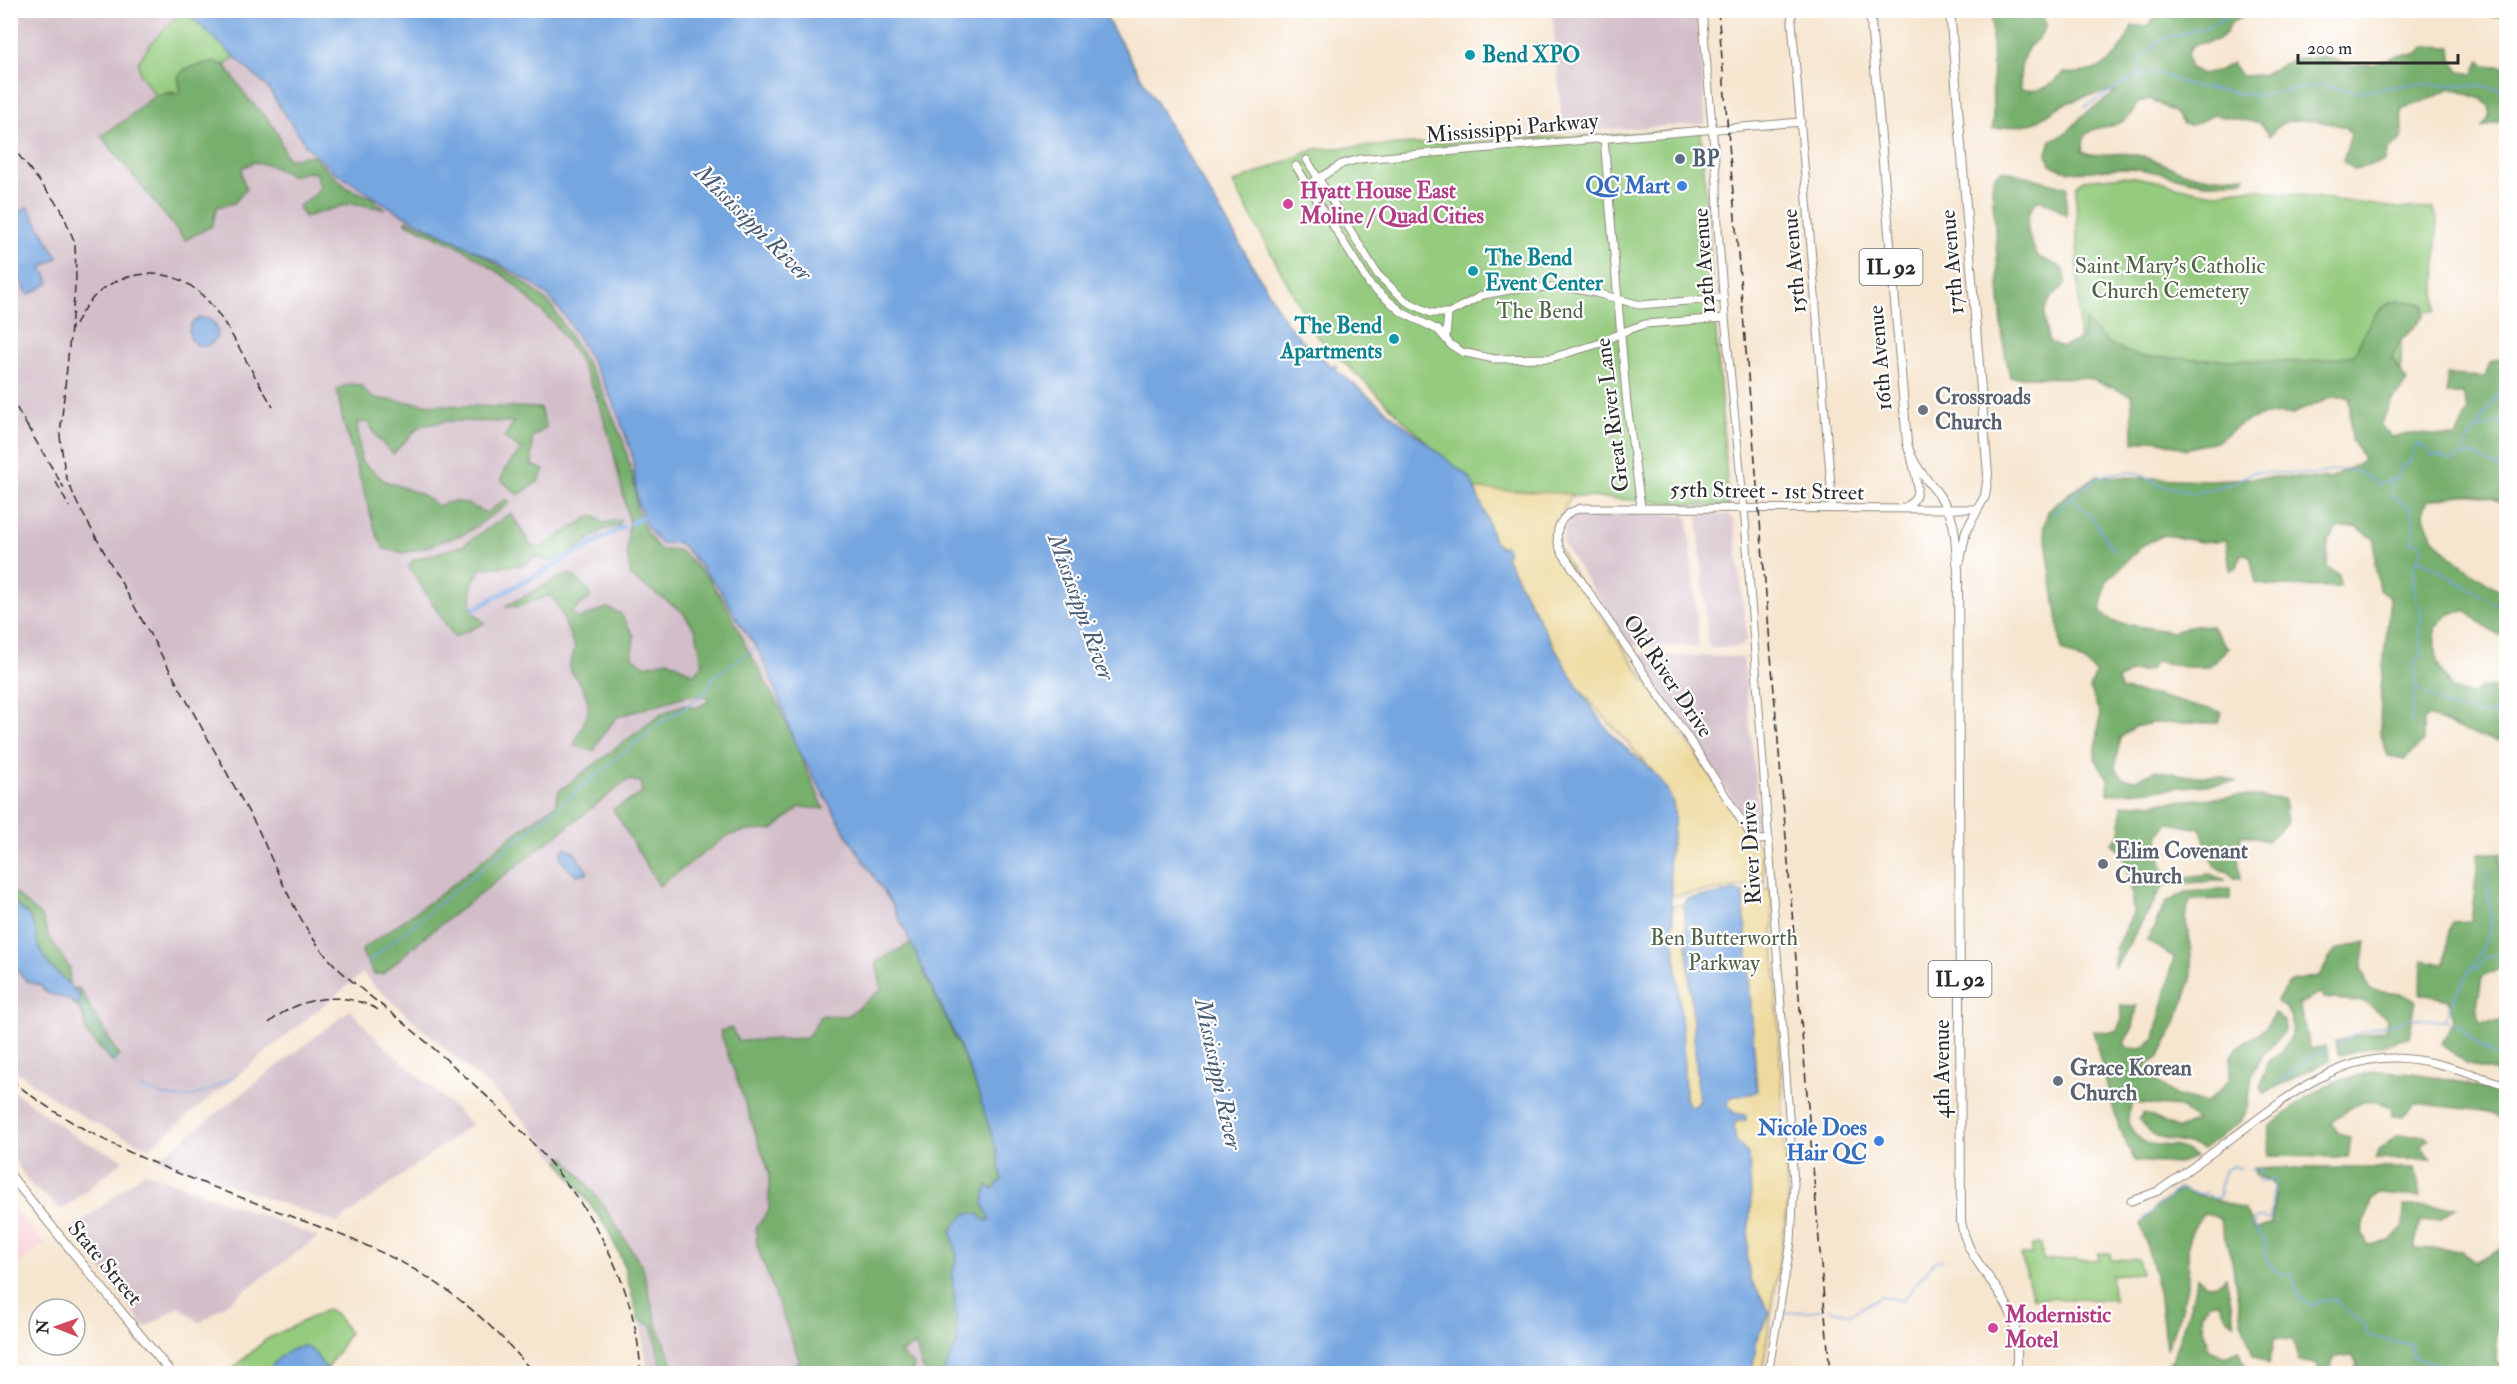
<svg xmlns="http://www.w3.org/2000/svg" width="2517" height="1384" font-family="'IM FELL Double Pica',serif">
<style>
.built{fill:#f7cfd5}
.industrial{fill:#d2bdc8}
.green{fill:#94cb7e;stroke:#607b54;stroke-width:1.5}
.forest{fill:#77af6d;stroke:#516d4c;stroke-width:1.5}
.sand{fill:#eeda9e;stroke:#8c8264;stroke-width:1.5}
.water{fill:#76a6e0;stroke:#506886;stroke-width:1.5}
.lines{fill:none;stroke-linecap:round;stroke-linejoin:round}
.stream{stroke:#76a6e0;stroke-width:1.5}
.canal{stroke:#76a6e0;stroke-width:5}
.minor-casing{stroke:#90887d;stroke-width:9}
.major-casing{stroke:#90887d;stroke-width:10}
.minor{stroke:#fff;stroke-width:7}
.major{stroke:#fff;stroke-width:8}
.rail{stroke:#2b2b2b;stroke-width:1.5;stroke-dasharray:9 4.5;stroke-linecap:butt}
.culture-dot{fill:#0f9aa8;stroke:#fff;stroke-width:2}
.service-dot{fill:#5c6f8a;stroke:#fff;stroke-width:2}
.shop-dot{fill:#3f7fe0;stroke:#fff;stroke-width:2}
.hotel-dot{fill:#d1479c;stroke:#fff;stroke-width:2}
.worship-dot{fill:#6b7280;stroke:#fff;stroke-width:2}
.labels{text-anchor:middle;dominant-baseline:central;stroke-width:4.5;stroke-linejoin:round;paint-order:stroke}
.shield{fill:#fff;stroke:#6b6b6b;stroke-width:1.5}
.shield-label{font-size:21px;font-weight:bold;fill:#2b2b2b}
.culture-label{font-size:22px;font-weight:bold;fill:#0d838f;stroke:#fff;text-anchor:start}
.street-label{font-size:22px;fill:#2b2b2b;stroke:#fff}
.service-label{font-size:22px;font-weight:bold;fill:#4e5e75;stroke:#fff;text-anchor:start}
.shop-label{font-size:22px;font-weight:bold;fill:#366cbe;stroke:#fff;text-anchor:end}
.hotel-label{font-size:22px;font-weight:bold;fill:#b23c85;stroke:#fff;text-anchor:start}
.park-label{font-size:22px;fill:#506348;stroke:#fff}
.worship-label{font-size:22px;font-weight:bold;fill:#5b616d;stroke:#fff;text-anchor:start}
.water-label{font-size:24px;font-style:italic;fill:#495c73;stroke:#fff}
</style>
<rect width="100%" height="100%" fill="#fff"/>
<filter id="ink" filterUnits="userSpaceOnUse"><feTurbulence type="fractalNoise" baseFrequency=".0167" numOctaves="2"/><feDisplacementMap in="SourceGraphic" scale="12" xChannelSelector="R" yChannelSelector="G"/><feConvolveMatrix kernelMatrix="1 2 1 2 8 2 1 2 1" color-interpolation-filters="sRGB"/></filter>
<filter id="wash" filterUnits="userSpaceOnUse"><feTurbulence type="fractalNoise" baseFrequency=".008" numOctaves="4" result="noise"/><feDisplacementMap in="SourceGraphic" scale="24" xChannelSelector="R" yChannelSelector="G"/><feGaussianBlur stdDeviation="1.35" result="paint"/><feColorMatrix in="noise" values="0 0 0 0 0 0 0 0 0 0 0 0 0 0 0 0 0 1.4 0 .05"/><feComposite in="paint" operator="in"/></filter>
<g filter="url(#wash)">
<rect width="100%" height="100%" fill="#f6e5cf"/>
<path class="built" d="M10,1203l35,41 -34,25h-1z"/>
<path class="industrial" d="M11,11h174l82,76 21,33 83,74 25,17 94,47 40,24 19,15 17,22 28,43 23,49 15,43 6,50 46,43 36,42 50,86 25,69 55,96 42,64 39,85 12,384h-295l-10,-68 -22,-62 -75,-104 -34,-36 -137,-121 -7,-9 -214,175 -57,-26 -42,-26 -39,-29z
M1552,11h145l9,113 -143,8z
M1587,513l97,2 4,3 11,127 -3,2 -67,-2 -66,-101 2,-18 9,-10z
M1702,514h26l6,7 13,118 -6,8 -30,1 -3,-4 -10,-126z
M1636,655l107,2 17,169 -9,4 -58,-92z
M350,1010l27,29 95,85 -135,99 -180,-64z
M11,1089l63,47 50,24 -62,50 -30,-24 -21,-30z
M145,1172l173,65 -118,86 -21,-16 -34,21 -72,-99z"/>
<path class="green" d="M182,11h3l50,45 -10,9c-21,-5 -30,1 -47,12l3,16 -13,-1 -13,3 -15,-21 -2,-12 15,-21z
M1701,130l28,377 -254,-18 -160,-155 -82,-151 82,-34z
M2123,176c32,2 55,12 85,17 11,2 31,-5 46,-4l143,19 37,1 3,11 -1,91 -35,1v61l-321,-2 -4,-185 8,-6z
M2041,1244l2,16h56l-1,-7h12l1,7 27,-1 3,14 -30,2 3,25 -81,-2 -12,-43h10l1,-10z
M328,1309l8,5 13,19 -24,40 -99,1 41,-35z"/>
<path class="forest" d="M2251,11l-20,12 -5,10 -9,7 -24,5 -6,9 2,13 13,7 18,-4 12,-7 9,13 20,-1 34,-16 26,-3 31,9 24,-1 22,-9h19l7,-9 27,1 1,12 7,13 15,2 6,-14 5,5 21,2v35l-5,19 -19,6 7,-10v-11l-8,-7 -30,-11c-14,11 -34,14 -50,22 2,19 7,29 -13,40l-4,12 -30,7 -11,-8 8,-27 -5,-7c-16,-4 -53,-12 -66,-2 -4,3 -7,7 -10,11l-9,-13 -47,-8 -22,10 -9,-1 -8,-11 -25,-14 -13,4c-14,34 -41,16 -52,34 -2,3 -2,10 -3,14 15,8 33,0 50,3 23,4 44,17 66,22 16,4 31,-2 47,0v4c-14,1 -32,5 -46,2 -24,-4 -47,-13 -72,-14 -26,-1 -53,11 -77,-4l-3,-11 4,-13 16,-7 14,-16 36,-26 -30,5 -25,9 -28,18 -41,6 -1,-118h48l6,14c-4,11 -9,14 -17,22 -9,12 -9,28 -9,42 19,5 30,-2 44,-16 37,2 55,-13 68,-47h15l9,-11 17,1 15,-5z
M211,62l14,3 21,31 21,22 10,14 10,27 25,-4 35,33 23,9 15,12 -33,-6 -48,14 -6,-10 19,-14 3,-8 -5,-12 -9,-1 -14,4 -23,-11 -16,-3 -11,6v8l4,13 -12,14 -17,4 -5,19 -27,14 -84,-104 24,-16 30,-25 26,-2 -3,-16 7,-8z
M2003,170l64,17 -1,29 -14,-12 -14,-4c-18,18 -10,36 -1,56l25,12 4,15c-23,23 -26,26 -17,59l13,5 21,-9 2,-18c21,23 28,29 59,37l162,5 48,-7c8,-19 22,-54 46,-54 8,0 16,2 24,3v12l-26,28 -6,15 15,22 -16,22 -11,22 12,12 17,-4 47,4 12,-26 -5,-17h-16v-19l38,2 5,-15 16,-5v148c-24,-16 -52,-10 -79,-4 -1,3 -4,9 -3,13 4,34 56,64 82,80v44l-10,-4 -31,-23 -18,3 -12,14 2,34 15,27 20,6 9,-8 25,2v53c-27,-3 -51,-14 -76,-26l-7,4v22l-18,17 -17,-3 -8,-24 1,-44 9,-90 -11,-8 -4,-26v-24l-18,-13 -20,1 -9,13 -1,27 12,6 1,13 -70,-1 -14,-3 -6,-27 -9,-3 -4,15 -7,2 -4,-30 -25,2 -37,-7 -21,10 -37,37 -5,31 13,9 59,10 22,-7 16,1 17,22 -19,19h-25l-28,-6 -7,9 -18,2 -13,8 4,10 31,5 69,17 -4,11h-66l-17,4 -15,11 -5,30 8,10 13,2 20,-10 33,6h29l19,6 -129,12v-15l-13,-21 5,-43 -10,-26 6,-16 -12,-11 -22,-12 -18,-124 4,-15 21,-18 29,-17 108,4 74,-3 50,2 34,-19 -12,-20 -3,-43h-16l-41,17 -30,1 -20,8 -23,17 -33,9 -31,-10 -22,4 -1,-48 -45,-17 -77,-1 -7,-35 -11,-156 2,-9z
M407,220l58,24 59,38 27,23 47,77 25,59 11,41 3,28 9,22 14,18h17l9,6 23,23 19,29 18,38 32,59 46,104 -24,-2 -27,23 -27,1 -19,5 -68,50 -46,-77 29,-15 -1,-12 -13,-2 -205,158 -40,36h-9l-12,-21 1,-4 82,-58 63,-52 47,-34 4,-14 104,-78 20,-8 13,3 12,-6 -1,-5 -19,-2 -71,22 -16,20 -7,14 -20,-5c17,-42 23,-39 -5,-78l6,-20 -16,-40 -8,-13 -34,12 -11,-1 54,-29 11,-3 18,16 1,8 -19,14 7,7 29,-11 13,5 14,23 -2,20 14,10 22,-6 26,14 9,-10 -7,-33 -14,-20 -51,-34 -4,-23 2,-34 -18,-78 -14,-45 -20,-41 -23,-33 -47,-45 -45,-30 -56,-25z
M349,384l11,1 12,13 62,7 106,3 6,19 -14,11v27l12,5 -5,11 -21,14 -17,-15 3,-10 17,-20 -17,-13 10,-15 -67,-1 -27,5 -27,28 -15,-15 -10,-17 -11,1 4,38 24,20 36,13 17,12c20,-9 29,-3 48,7l20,-14 4,4 -44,30 -43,15 -19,5 -20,-4 -8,-16 -33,-112 -6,-32z
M511,513l20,33 9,2 53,-33 10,8 18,-3 -2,6 -16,4 -30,21 -23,11 -14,-5 -11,8 -44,3 -9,16 -1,26 14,13 -31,14 -45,-70 4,-7 49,-14z
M2241,796l43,3 3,24 -20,18 -26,-7 -3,25 3,19h-7l-5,-6 -13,-4 -8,-14 -7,-25 -32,-6 -11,12 4,32 16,11 32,-4 16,6 -62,5 -50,84 1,-20 18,-36 -2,-28 -8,-31 -11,-11 8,-8 2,-30z
M2479,853h22v57l5,3v53l-24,11 -5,28 2,17 27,-1v54l-40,-12 -24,-20 12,-22 -5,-21 -28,-6 1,-34 23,4 2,-26 5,-16 19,-1z
M10,889l32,28 7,20 21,32 -1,15 -22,-21 -10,-20 -2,-16 -6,-11 -18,-17z
M2230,889v10l-40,1 -5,18 5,23 2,35 -16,47 -9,19 -8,15 -11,8 -2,7 30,24 31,7 22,-23 2,-23 6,-10 29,-19 8,-15 10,8 1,9 -23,27 -10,18 -4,34 -8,13 -37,27c-25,-12 -49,-2 -64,-30l5,-6 34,16 18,-8 -16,-14 -47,-4c-5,10 -8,17 -1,27 14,22 31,11 51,19 4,1 8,5 12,8l-19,7 -41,-3c-22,-40 -30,-85 -42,-130l15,2 9,-3 5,-11 -2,-14 17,1 -4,21 -9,16 4,5 14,1 13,-11 19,-81 -27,-16 19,-38 20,-11z
M2366,942l-4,26 7,21c19,6 30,1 47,11l-7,38 -70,17 -4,-14 50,-11 2,-12 -22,-16 -41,-4 -2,-5 -23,11 11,45 16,-3 4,14 -66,33 -3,-6c2,-7 3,-18 7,-24 4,-5 10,-9 14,-13 16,-17 13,-38 -6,-49l15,-20 28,-5 16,-26z
M911,943c33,77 79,153 92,237l-10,9 -6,-3 3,34 -39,10 6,26 -5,18 6,68 -15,31h-17l-5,-8 -5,-20 -16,8 14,12 -1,8h-141l28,-11 -43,-116 -1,-19 13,-16v-39l-49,-141 11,-3 8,13 68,-3 14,-23 26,1 35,-27 -6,-27z
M79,988l40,68 -7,6 -25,-28 -5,-21 -7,-9 5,-1 -1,-9 -5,-5z
M2375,1071c51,0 84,11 131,25v25l-22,-10 -69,-8 -12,13h-11l-1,-9c-27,-13 -40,-1 -60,16l8,10 12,5 -3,19 -80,-1 1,-29 35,-28 30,-17z
M2397,1135h27l5,4 -9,6 12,14h-56l3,-8z
M565,1157l38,48 39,61 16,62 19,45h-14l-11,-48 -13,-4 -16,-58 -17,-37 -47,-65z
M2254,1168h161l6,29 -42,-3 -8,7 -9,31 6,13 22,-4 13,-14 1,-21 52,1 -15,12 -21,3 -6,26 48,2 13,12 24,-13 -3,113 10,6v5h-151l3,-10 -5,-7 -19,2 -5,15h-10l-2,-10 -18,-1 -6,-22 -18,-2 -6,26 -16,-9 -12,-36 -9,-58 -13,-44 -15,-3c-24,24 -13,34 -16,64 -2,24 -14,50 -22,72l-7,-59 -18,-66 16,-19 24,-17 63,20 11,21 16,-6 5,-37 -7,-7 -14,-4z
M2197,1277l10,8 11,-1 8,-7 9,46 -8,-5 -8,-16 -11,1 -7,12 7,34 17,8 14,-7 9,23 -18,-2 -12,3 -55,-1v-8l9,-4 21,-64z"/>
<path class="sand" d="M1475,489l97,5 -9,18 -8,30 29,49 178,259 2,34 -92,12 -8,-29 -12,-97 -90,-100 -68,-129z
M1771,888l17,316 -26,169h-27l-51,-270 -12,-197z"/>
<path class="water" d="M185,11h917l184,311 15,17 30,27h5v4l134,108 15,35 9,28 6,6 5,-1 3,6 -3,3c31,60 62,120 102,174 20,26 50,36 64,69 8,18 0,40 -2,59 -1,14 4,30 2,45l12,138 2,58 5,8h5l4,-4 -15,-197 2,-6 52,-8 5,2 14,198c-8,6 -19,2 -27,7l-2,7 6,8 12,2v5l-9,1 -3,6 2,14 13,15 2,41 -4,61 3,20 20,35 -13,25 -5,35h-809l15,-32 -6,-67 5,-18 -6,-26 16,-17 12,1 6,7 5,-1 -7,-16 4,-18 6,3 9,-9 -5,-29 -23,-71 -19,-45 -63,-131 -42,-64 -55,-96 -25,-69 -14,-28 -16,-23 -20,-35 -36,-42 -7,-5 -16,2 -14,-17 -9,-23 -6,-50 -15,-43 -14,-30 -36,-62 -18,-22 -19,-15 -40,-24 -94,-47 -64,-41 -26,-24 -39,-59z
M28,207l30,51 -16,9 8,16 -22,12 -17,-32v-46z
M189 332a14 14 0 1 1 28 0a14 14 0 1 1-28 0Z
M565,847l10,6 13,20 -12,2c-8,-6 -15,-12 -15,-23z
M10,899l19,17 6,12 2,15 10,20 32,31 1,9 -5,1 -10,-6 -18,-5 -6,-7 -14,-5 -16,-17z
M305,1346l10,7 14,20h-61c6,-14 21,-25 37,-27z"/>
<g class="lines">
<path class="stream" d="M2140,76v-16l19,-20 51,-14 28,-16
M2085,107l48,-29 15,-4h12l30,12 68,10 63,-11 37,7 53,-8 74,2 21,5
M2476,430l30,-11
M2463,452l19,-34 24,-36
M2393,479l-2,17 20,13 3,18 -2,15 11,3c-10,22 -10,26 -8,49 1,6 5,12 6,18 4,17 -9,16 2,40l-9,13 2,22 -5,36
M2073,495l5,9 15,15 20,31
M2052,515l21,-20 21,-15 14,-6 21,-2 14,2 16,11 38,8 39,-11 17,-10 62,2 23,-4 20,1 20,13 20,-6 3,-12 9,-4 7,-18 8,3 7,9h10l8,6c29,-20 31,5 56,7
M2417,558c29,14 54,33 82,48
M2416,687l27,18 43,10 20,-6
M368,962l292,-239 39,-25 9,-9 5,-12 43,-30
M2472,968h7l5,-10 22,-7
M80,1003l37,62
M2445,1021l8,-22 27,-45 11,-25 -4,-60
M2337,1044l24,-12 50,-14 34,3 14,4 18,19 29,18
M2281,1081l27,-22 20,-10
M139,1086c39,19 58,14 93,-9
M2250,1170l11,1 -3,8 3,3 14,-4 -5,41 -13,-1 -4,3 5,12 7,7c0,18 2,24 16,35l11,-1 8,25 13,6 8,-4 14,-1 28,24 5,13c15,0 28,8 42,6l3,14c16,9 25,-2 39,17
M2143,1219l24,-19 10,-11 24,5 5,-1 8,6 6,-3 -1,-8 6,-18 8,-4 8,2
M1830,1309l20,5 32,-18 20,5 33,-40 8,-1
M1782,1313l39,-3
M10,1368l10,6
M2424,1374l3,-14
M2498,1374l8,-1"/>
<path class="canal" d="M631,523l12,-6
M474,609l149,-82"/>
</g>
</g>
<g filter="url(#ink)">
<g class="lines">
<g class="minor-casing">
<path id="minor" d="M1702,10l15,173 1,45 7,90 20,202 49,663 -3,59 -23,132
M1791,10l42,499
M2487,10l19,10
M1604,139l23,266 14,102
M1307,160l71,115 28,26 25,12h18l34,-18 37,-7 45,-1 31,6 44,12 84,-7
M1296,166l74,119 33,28 35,17 13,15 11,7 32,7 57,-1 50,-15 19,-10 25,-9 80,-6
M1308,185l34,-21 18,-5 441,-37
M1446,337l2,-24
M1902,508c22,-7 15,-29 10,-47
M1768,839l-8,1 -12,-9 -51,-80 -136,-200c-9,-20 -1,-37 20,-43l397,1
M2131,1201l27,-10c25,-17 50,-35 74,-53 49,-36 100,-81 164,-80 38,1 75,16 110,27"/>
</g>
<g class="major-casing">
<path id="major" d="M1870,10l37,433c8,32 28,40 41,67 9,18 7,39 10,59l3,652c6,43 42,63 53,102 4,16 3,34 3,51
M1950,10l38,465 -3,21 -19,35 -6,30
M10,1175l162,199"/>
</g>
<use href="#minor" class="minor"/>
<use href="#major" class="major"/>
<path class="rail" d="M1718,10l112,1364
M10,144l51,65 14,34 1,35 -16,158 5,38 12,29 181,326c18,40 43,100 72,131 24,26 54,46 80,68 107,92 223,194 231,346
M75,325c10,-23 29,-42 53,-48 61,-15 87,28 113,74 10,19 21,37 32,56
M10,396l17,30 6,6
M27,426l37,62
M56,482l13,25
M269,1023c29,-26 76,-34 111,-12
M10,1079c85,70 190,102 291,141 41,15 83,31 121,54 42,25 81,61 112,100"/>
</g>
</g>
<g class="culture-dot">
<circle cx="1470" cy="55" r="6"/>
<circle cx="1473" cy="271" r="6"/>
<circle cx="1394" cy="339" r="6"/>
</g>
<circle class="service-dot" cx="1680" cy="159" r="6"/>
<g class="shop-dot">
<circle cx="1682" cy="186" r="6"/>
<circle cx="1879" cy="1141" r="6"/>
</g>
<g class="hotel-dot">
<circle cx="1288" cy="204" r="6"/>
<circle cx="1993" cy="1328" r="6"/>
</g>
<g class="worship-dot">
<circle cx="1923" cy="410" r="6"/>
<circle cx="2103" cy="864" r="6"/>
<circle cx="2058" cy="1081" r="6"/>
</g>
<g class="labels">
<g class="shield">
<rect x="1859.5" y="249" width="63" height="36" rx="4.5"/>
<rect x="1928.5" y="961" width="63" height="36" rx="4.5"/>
</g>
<g class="shield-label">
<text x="1891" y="267">IL 92</text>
<text x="1960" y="979">IL 92</text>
</g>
<g class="culture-label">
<text x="1482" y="55">Bend XPO</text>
<text x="1485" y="258">The Bend<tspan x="1485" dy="25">Event Center</tspan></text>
<text x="1382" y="326" text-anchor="end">The Bend<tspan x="1382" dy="25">Apartments</tspan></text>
</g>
<g class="street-label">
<text transform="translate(1512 128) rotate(-5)">Mississippi Parkway</text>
<text transform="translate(1704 261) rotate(-94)">12th Avenue</text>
<text transform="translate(1794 261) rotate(-95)">15th Avenue</text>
<text transform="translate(1952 262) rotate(-95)">17th Avenue</text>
<text transform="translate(1880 358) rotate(-95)">16th Avenue</text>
<text transform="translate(1612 415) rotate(-97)">Great River Lane</text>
<text transform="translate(1767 491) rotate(1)">55th Street - 1st Street</text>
<text transform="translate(1668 676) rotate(56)">Old River Drive</text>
<text transform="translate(1751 853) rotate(-93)">River Drive</text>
<text transform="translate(1942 1069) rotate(-90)">4th Avenue</text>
<text transform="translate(105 1263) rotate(50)">State Street</text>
</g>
<g class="service-label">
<text x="1692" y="159">BP</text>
</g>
<g class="shop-label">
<text x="1670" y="186">QC Mart</text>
<text x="1867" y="1128">Nicole Does<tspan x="1867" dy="25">Hair QC</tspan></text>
</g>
<g class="hotel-label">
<text x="1300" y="191">Hyatt House East<tspan x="1300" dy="25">Moline / Quad Cities</tspan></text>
<text x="2005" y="1315">Modernistic<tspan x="2005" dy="25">Motel</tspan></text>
</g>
<g class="park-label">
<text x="2170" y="266">Saint Mary's Catholic<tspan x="2170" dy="25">Church Cemetery</tspan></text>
<text x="1540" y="311">The Bend</text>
<text x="1724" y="938">Ben Butterworth<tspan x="1724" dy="25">Parkway</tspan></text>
</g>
<g class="worship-label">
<text x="1935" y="397">Crossroads<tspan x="1935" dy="25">Church</tspan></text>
<text x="2115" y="851">Elim Covenant<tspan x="2115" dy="25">Church</tspan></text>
<text x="2070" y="1068">Grace Korean<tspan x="2070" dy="25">Church</tspan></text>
</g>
<g class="water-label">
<text transform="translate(753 223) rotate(45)">Mississippi River</text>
<text transform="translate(1081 607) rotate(70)">Mississippi River</text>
<text transform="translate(1218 1074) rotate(78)">Mississippi River</text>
</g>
</g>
<rect width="2517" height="1384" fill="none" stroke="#fff" stroke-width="36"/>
<g transform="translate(57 1327) rotate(271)"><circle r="28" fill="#ffffff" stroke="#aaaaaa" stroke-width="1.5"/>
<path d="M0-4.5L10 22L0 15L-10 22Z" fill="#d1495b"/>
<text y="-9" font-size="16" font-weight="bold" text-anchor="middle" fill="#2b2b2b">N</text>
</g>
<path d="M2298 54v9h160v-9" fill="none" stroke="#2b2b2b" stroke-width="3"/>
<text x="2307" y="54" font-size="18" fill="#2b2b2b" stroke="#ffffff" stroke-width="4.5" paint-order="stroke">200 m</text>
</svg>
